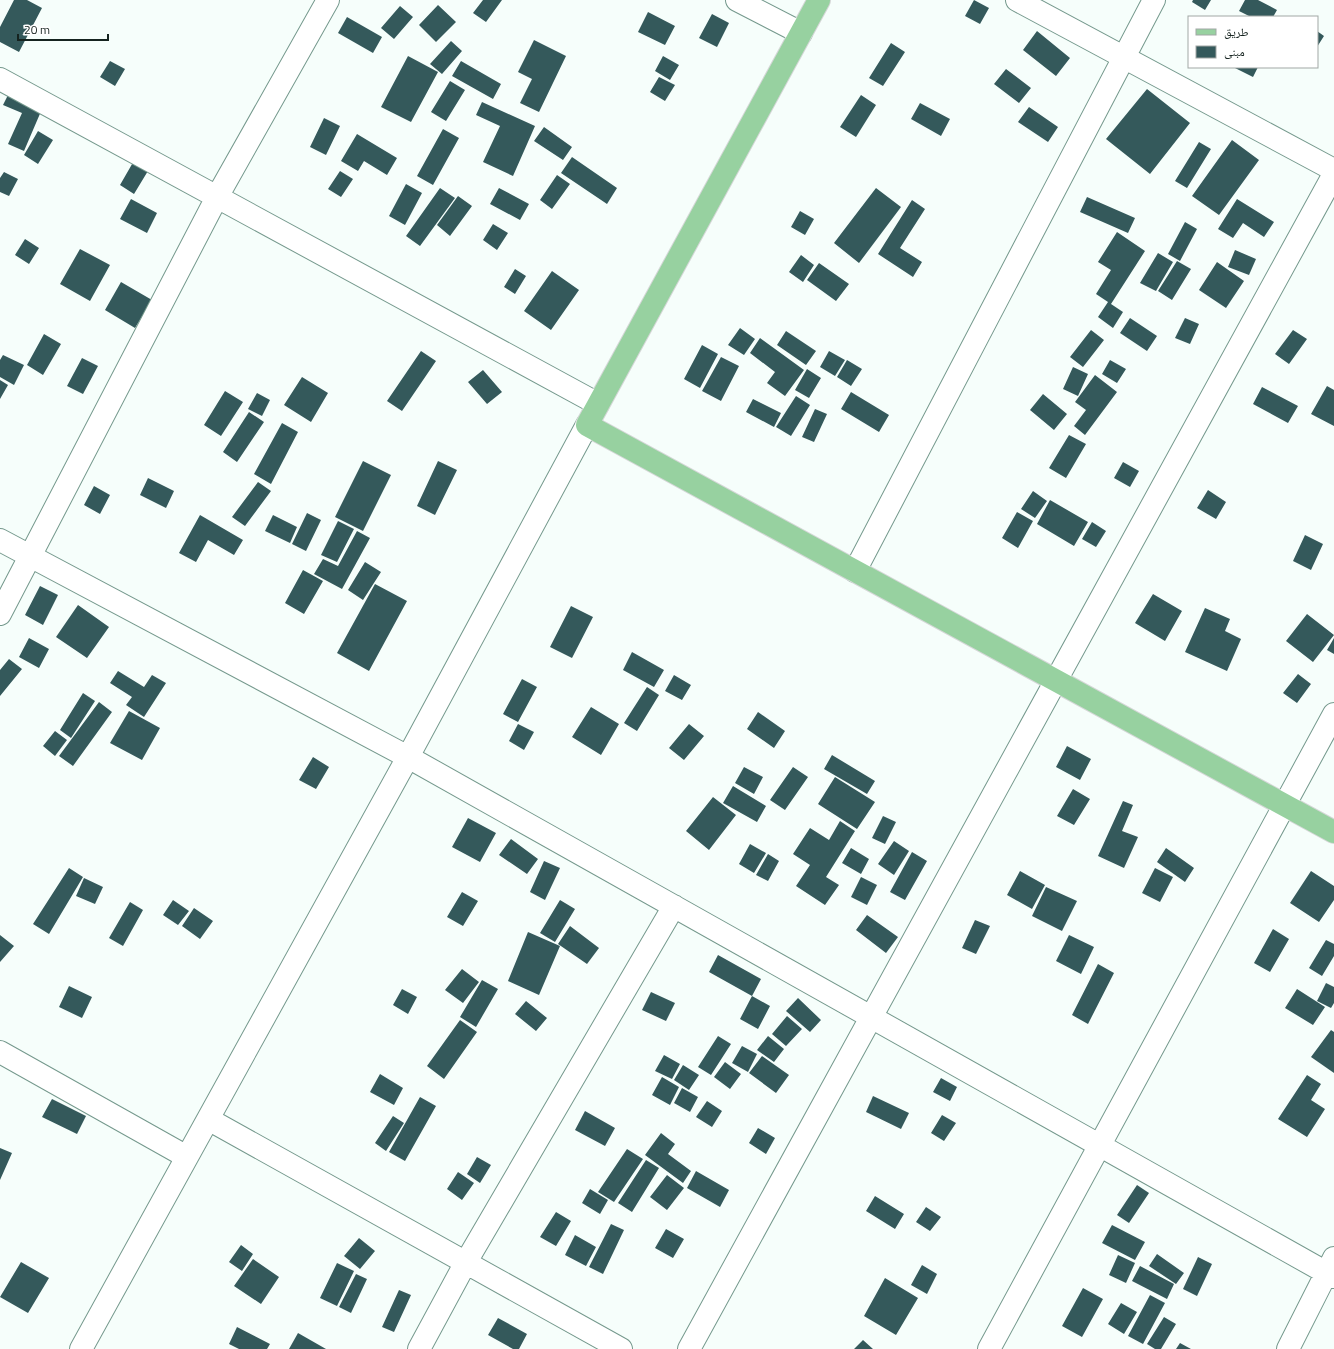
<svg xmlns="http://www.w3.org/2000/svg" width="1334" height="1349" font-family="'Titillium Web','Noto Naskh Arabic',sans-serif">
<style>
.building{fill:#34595b}
.lines{fill:none;stroke-linecap:round;stroke-linejoin:round}
.minor-casing{stroke:#75998d;stroke-width:24}
.major-casing{stroke:#d5d7d7;stroke-width:24}
.minor{stroke:#fff;stroke-width:22}
.major{stroke:#97d1a0;stroke-width:22}
</style>
<rect width="100%" height="100%" fill="#f6fefb"/>
<path class="building" d="M14,0h13l15,8 -23,44 -19,-10v-15z
M483,0h19l-16,22 -13,-9z
M974,0l15,8 -9,16 -15,-8z
M1193,0h18l-6,10 -13,-8z
M1245,0h13l19,10 -4,7h-22l-12,-6z
M438,5l18,17 -20,20 -17,-17z
M400,6l13,11 -19,22 -13,-11z
M648,12l27,14 -10,19 -27,-13z
M712,14l17,9 -12,24 -18,-9z
M347,17l35,20 -9,16 -35,-20z
M1037,31l33,27 -14,18 -33,-26z
M1317,31l7,5 -7,11z
M534,40l32,16 -27,56 -19,-9 12,-24 -14,-7z
M451,41l11,10 -20,23 -12,-10z
M891,43l14,9 -22,34 -14,-8z
M408,56l30,16 -27,50 -30,-15z
M663,56l16,9 -9,15 -15,-9z
M110,61l15,8 -10,17 -15,-9z
M461,61l40,23 -8,15 -41,-23z
M1233,67h25l-5,10z
M1006,69l25,19 -12,15 -25,-19z
M659,77l16,8 -10,16 -15,-9z
M450,81l15,9 -19,31 -15,-9z
M12,87l33,15 -21,49 -16,-7 14,-31 -19,-8z
M1147,89l43,34 -40,51 -44,-35z
M861,95l15,10 -20,32 -16,-10z
M482,102l53,24 -22,50 -30,-14 17,-36 -24,-11z
M920,103l30,16 -9,17 -30,-17z
M1029,107l29,20 -10,15 -30,-20z
M324,118l16,8 -14,29 -16,-8z
M544,127l28,20 -9,13 -29,-19z
M443,129l16,9 -26,47 -16,-9z
M38,131l15,9 -15,24 -14,-9z
M357,134l40,24 -10,17 -23,-14 -6,10 -17,-10z
M1232,140l27,20 -40,55 -27,-19z
M1199,142l12,7 -24,39 -12,-7z
M139,152l15,9 -20,33 -14,-9z
M572,157l45,31 -10,16 -46,-31z
M340,171l13,8 -12,18 -13,-8z
M4,172l14,7 -9,17 -9,-4v-14z
M557,175l13,9 -18,25 -12,-9z
M406,184l16,9 -17,32 -16,-9z
M440,188l15,10 -35,48 -14,-10z
M499,188l30,16 -9,16 -30,-16z
M876,188l25,19 -42,56 -25,-20z
M458,196l14,10 -22,30 -13,-11z
M1087,197l48,21 -7,15 -48,-21z
M131,199l26,14 -10,20 -27,-14z
M1237,199l37,23 -10,15 -21,-14 -10,15 -15,-9z
M912,200l13,9 -25,39 22,14 -9,15 -35,-23z
M800,211l14,8 -9,16 -14,-8z
M1185,222l12,7 -17,32 -12,-7z
M493,224l15,9 -11,17 -14,-10z
M1117,232l28,19 -34,53 12,8 -10,16 -15,-11 10,-15 -12,-8 15,-24 -13,-8z
M25,239l14,9 -10,16 -14,-9z
M80,249l30,16 -20,36 -30,-17z
M1235,250l21,9 -7,16 -21,-8z
M1158,253l15,9 -17,29 -16,-8z
M801,255l13,10 -11,17 -14,-10z
M1177,261l14,8 -19,31 -14,-9z
M1217,262l27,19 -18,27 -27,-18z
M819,263l30,21 -13,17 -29,-21z
M515,269l11,7 -11,18 -11,-7z
M552,271l27,19 -28,40 -27,-19z
M121,282l31,18 -17,28 -30,-18z
M1130,318l27,18 -10,15 -27,-18z
M1185,318l14,6 -9,20 -15,-6z
M740,328l15,11 -11,16 -16,-10z
M1091,330l13,10 -21,27 -13,-10z
M1293,330l14,9 -18,25 -14,-10z
M786,331l30,20 -10,14 -29,-20z
M44,334l17,10 -18,31 -16,-10z
M760,338l44,32 -19,26 -18,-13 8,-11 -25,-19z
M702,345l16,9 -18,34 -16,-9z
M421,351l15,10 -34,50 -15,-10z
M829,351l16,9 -10,16 -15,-9z
M3,355l21,10 -10,20 -14,-8v-17z
M721,357l18,9 -18,35 -19,-10z
M82,358l16,8 -15,28 -16,-8z
M847,360l15,9 -11,17 -14,-9z
M1110,360l16,9 -9,14 -15,-9z
M1073,367l15,7 -10,22 -15,-7z
M807,369l14,9 -12,20 -14,-8z
M483,370l19,22 -15,12 -19,-22z
M1095,375l22,17 -32,43 -11,-9 12,-16 -11,-8z
M302,377l26,16 -17,29 -27,-17z
M0,380l8,5 -8,14z
M1327,386l7,4v36l-23,-12z
M1262,387l36,19 -10,17 -35,-19z
M225,391l18,11 -22,34 -17,-11z
M851,392l38,23 -10,17 -38,-23z
M257,393l13,7 -8,16 -14,-7z
M1043,394l24,20 -13,16 -24,-20z
M796,396l14,9 -19,31 -15,-9z
M753,399l28,14 -7,14 -28,-15z
M815,409l12,5 -13,28 -12,-5z
M249,412l15,10 -27,40 -14,-10z
M282,423l16,9 -27,52 -17,-10z
M1069,435l17,9 -20,34 -17,-10z
M363,461l28,14 -28,56 -28,-14z
M438,461l19,9 -22,45 -18,-9z
M1123,462l16,9 -9,16 -16,-9z
M148,478l26,13 -8,17 -26,-13z
M258,482l13,9 -26,35 -13,-9z
M94,486l16,9 -10,19 -16,-9z
M1208,490l18,12 -10,17 -19,-11z
M1033,491l14,10 -12,17 -14,-9z
M1050,500l38,22 -14,24 -37,-22z
M1017,512l16,9 -15,27 -16,-10z
M307,513l14,7 -15,31 -14,-7z
M200,515l43,25 -9,15 -26,-15 -12,22 -17,-9z
M273,515l24,12 -7,16 -25,-12z
M338,521l16,8 -17,33 -16,-7z
M1092,522l14,9 -10,16 -14,-8z
M357,531l13,7 -28,51 -28,-15 9,-15 15,7z
M1305,535l18,9 -12,26 -18,-9z
M365,562l16,10 -18,28 -15,-10z
M303,570l20,11 -19,33 -19,-11z
M375,584l32,17 -38,70 -32,-18z
M40,586l18,9 -15,30 -18,-10z
M1153,594l29,17 -17,30 -30,-18z
M78,605l31,22 -22,31 -31,-21z
M571,606l22,11 -21,41 -22,-11z
M1205,608l25,11 -5,12 16,8 -14,32 -42,-19z
M1307,614l27,21 -21,27 -27,-21z
M29,638l20,11 -10,19 -20,-11z
M1334,638v16l-7,-4z
M632,652l32,18 -10,17 -31,-17z
M9,659l13,10 -22,27v-26z
M118,671l26,16 8,-12 14,8 -22,34 -18,-12 6,-8 -22,-14z
M1298,674l13,10 -14,19 -14,-10z
M674,675l17,10 -9,15 -17,-9z
M522,679l15,8 -19,35 -15,-8z
M647,687l12,8 -22,36 -13,-8z
M83,693l12,8 -24,37 -11,-8z
M99,702l13,10 -39,54 -14,-10z
M591,707l28,17 -18,31 -29,-18z
M129,711l31,17 -18,32 -32,-17z
M758,712l27,19 -11,17 -27,-19z
M518,724l16,8 -10,18 -15,-9z
M689,724l15,12 -20,24 -15,-12z
M55,731l12,9 -12,16 -12,-10z
M1067,746l24,13 -11,21 -24,-13z
M832,755l43,26 -8,13 -43,-25z
M313,757l16,10 -13,22 -17,-9z
M744,767l19,10 -9,17 -19,-11z
M793,767l15,10 -23,33 -15,-10z
M835,777l40,25 -18,27 -39,-25z
M733,786l33,20 -9,16 -34,-19z
M1073,789l17,10 -16,26 -17,-9z
M713,797l23,18 -27,35 -23,-19z
M1123,801l10,4 -11,26 16,6 -14,31 -26,-12z
M883,816l13,6 -11,22 -13,-6z
M468,818l28,15 -16,29 -28,-15z
M840,821l15,10 -29,46 13,8 -14,20 -29,-19 14,-21 -17,-11 17,-26 19,12z
M511,839l27,20 -11,15 -28,-19z
M894,841l15,10 -15,24 -16,-11z
M750,844l16,9 -12,20 -15,-9z
M851,848l18,11 -8,15 -19,-11z
M1166,848l28,20 -9,14 -28,-20z
M912,852l15,9 -22,39 -15,-8z
M768,854l11,7 -11,20 -12,-6z
M544,861l16,7 -15,32 -15,-8z
M69,868l14,9 -34,57 -16,-10z
M1155,868l18,9 -13,25 -18,-9z
M1020,871l25,14 -13,24 -25,-14z
M1311,871l23,15v14l-15,22 -29,-19z
M861,877l16,8 -10,20 -16,-8z
M84,878l19,9 -8,17 -19,-8z
M1046,887l31,14 -15,30 -30,-15z
M462,892l16,9 -15,25 -16,-9z
M173,900l16,11 -11,14 -15,-10z
M560,900l15,9 -20,33 -15,-9z
M130,902l13,8 -20,36 -14,-8z
M194,908l19,13 -13,18 -18,-13z
M867,915l31,22 -12,16 -30,-23z
M975,920l15,6 -14,28 -14,-6z
M570,926l29,22 -12,16 -29,-20z
M1273,929l16,10 -19,33 -16,-9z
M528,932l32,14 -21,49 -31,-14z
M0,935l14,11 -14,16z
M1069,935l25,12 -13,27 -25,-13z
M1326,940l8,4v12l-12,20 -13,-8z
M718,955l43,24 -9,17 -43,-24z
M1098,964l16,9 -26,51 -16,-9z
M462,969l17,13 -16,21 -18,-13z
M482,980l16,9 -22,38 -16,-10z
M1326,983l8,4v16l-3,5 -14,-7z
M69,986l23,11 -10,21 -23,-11z
M402,989l15,8 -9,17 -15,-9z
M1297,989l28,18 -12,18 -28,-17z
M651,992l24,11 -9,18 -24,-11z
M752,996l18,10 -12,23 -18,-10z
M798,998l23,22 -11,12 -24,-21z
M526,1001l21,17 -11,13 -21,-17z
M787,1016l15,13 -16,17 -14,-12z
M460,1020l17,12 -33,47 -17,-13z
M1331,1030l3,2v41l-23,-16z
M718,1036l13,8 -20,31 -13,-8z
M768,1036l16,13 -10,13 -17,-12z
M742,1046l15,8 -9,18 -16,-9z
M664,1055l16,9 -8,15 -17,-8z
M762,1056l27,19 -13,18 -27,-20z
M725,1062l16,12 -11,15 -16,-12z
M683,1065l16,10 -10,15 -15,-10z
M380,1074l23,14 -9,17 -24,-13z
M1307,1075l14,9 -10,16 14,9 -18,28 -29,-18z
M662,1077l17,10 -9,18 -18,-10z
M941,1078l16,9 -7,14 -17,-9z
M682,1088l16,9 -8,15 -16,-9z
M873,1096l36,17 -8,16 -35,-17z
M420,1097l16,9 -31,55 -16,-9z
M52,1099l34,17 -9,18 -35,-17z
M707,1101l15,10 -10,16 -16,-10z
M585,1111l30,17 -10,18 -30,-16z
M942,1115l14,8 -12,18 -13,-8z
M393,1116l11,7 -18,28 -11,-8z
M758,1128l17,10 -9,16 -17,-11z
M661,1133l14,11 -7,10 23,17 -8,12 -38,-28z
M0,1148l12,5 -12,27z
M627,1149l16,10 -29,43 -16,-10z
M477,1157l14,8 -11,18 -13,-9z
M646,1160l13,8 -27,44 -14,-9z
M696,1171l33,19 -9,17 -33,-19z
M458,1172l16,11 -12,17 -15,-11z
M667,1175l17,13 -17,22 -17,-13z
M1137,1185l12,8 -20,30 -12,-8z
M590,1189l18,11 -8,14 -18,-11z
M875,1196l29,18 -9,15 -29,-18z
M926,1207l15,10 -11,14 -14,-9z
M556,1212l15,9 -15,25 -16,-9z
M611,1224l13,6 -21,44 -14,-7z
M1112,1225l33,17 -10,18 -33,-17z
M666,1229l18,10 -11,19 -18,-10z
M575,1235l21,12 -10,19 -21,-11z
M359,1238l16,13 -15,18 -16,-13z
M241,1245l12,9 -11,17 -13,-9z
M1157,1254l27,19 -8,11 -27,-18z
M1118,1255l17,8 -9,20 -17,-8z
M1198,1257l14,7 -15,32 -14,-7z
M253,1259l26,18 -18,27 -27,-18z
M21,1262l28,16 -21,35 -28,-16z
M337,1263l17,8 -17,35 -17,-8z
M922,1265l15,9 -10,20 -16,-9z
M1140,1266l34,18 -7,15 -35,-18z
M356,1274l11,5 -16,34 -12,-6z
M885,1278l33,20 -22,37 -32,-19z
M1083,1288l20,11 -21,38 -20,-11z
M399,1290l12,5 -17,37 -12,-5z
M1150,1295l15,8 -22,41 -15,-8z
M1121,1303l16,9 -13,22 -16,-10z
M1164,1317l12,7 -15,25h-6l-8,-5z
M498,1318l29,16 -8,15h-6l-25,-14z
M237,1327l33,17 -3,5h-28l-10,-5z
M298,1333l28,16h-37z
M863,1340l10,9h-19z
M1180,1343l11,6h-15z"/>
<g class="lines">
<g class="minor-casing">
<path id="minor" d="M737,0l64,33
M1017,0l317,170
M0,79l598,325
M0,540l408,217 926,520
M855,571l299,-571
M0,614l217,-417 111,-197
M0,1052l187,105
M208,1119l413,230
M81,1349l327,-592 179,-332
M419,1349l47,-87 208,-356
M689,1349l645,-1175
M989,1349l345,-635
M1288,1349l46,-91"/>
</g>
<g class="major-casing">
<path id="major" d="M819,0l-232,425 747,407"/>
</g>
<use href="#minor" class="minor"/>
<use href="#major" class="major"/>
</g>
<rect x="1188" y="16" width="130" height="52" fill="#ffffff" stroke="#a1a7a5"/>
<rect x="1196" y="29" width="20" height="6" fill="#97d1a0" stroke="#a1a7a5"/>
<text x="1224" y="36" font-size="12" fill="#15231f">طريق</text>
<rect x="1196" y="46" width="20" height="12" fill="#34595b" stroke="#a1a7a5"/>
<text x="1224" y="56" font-size="12" fill="#15231f">مبنى</text>
<path d="M18 34v6h90v-6" fill="none" stroke="#15231f" stroke-width="2"/>
<text x="24" y="34" font-size="12" fill="#15231f" stroke="#ffffff" stroke-width="3" paint-order="stroke">20 m</text>
</svg>
